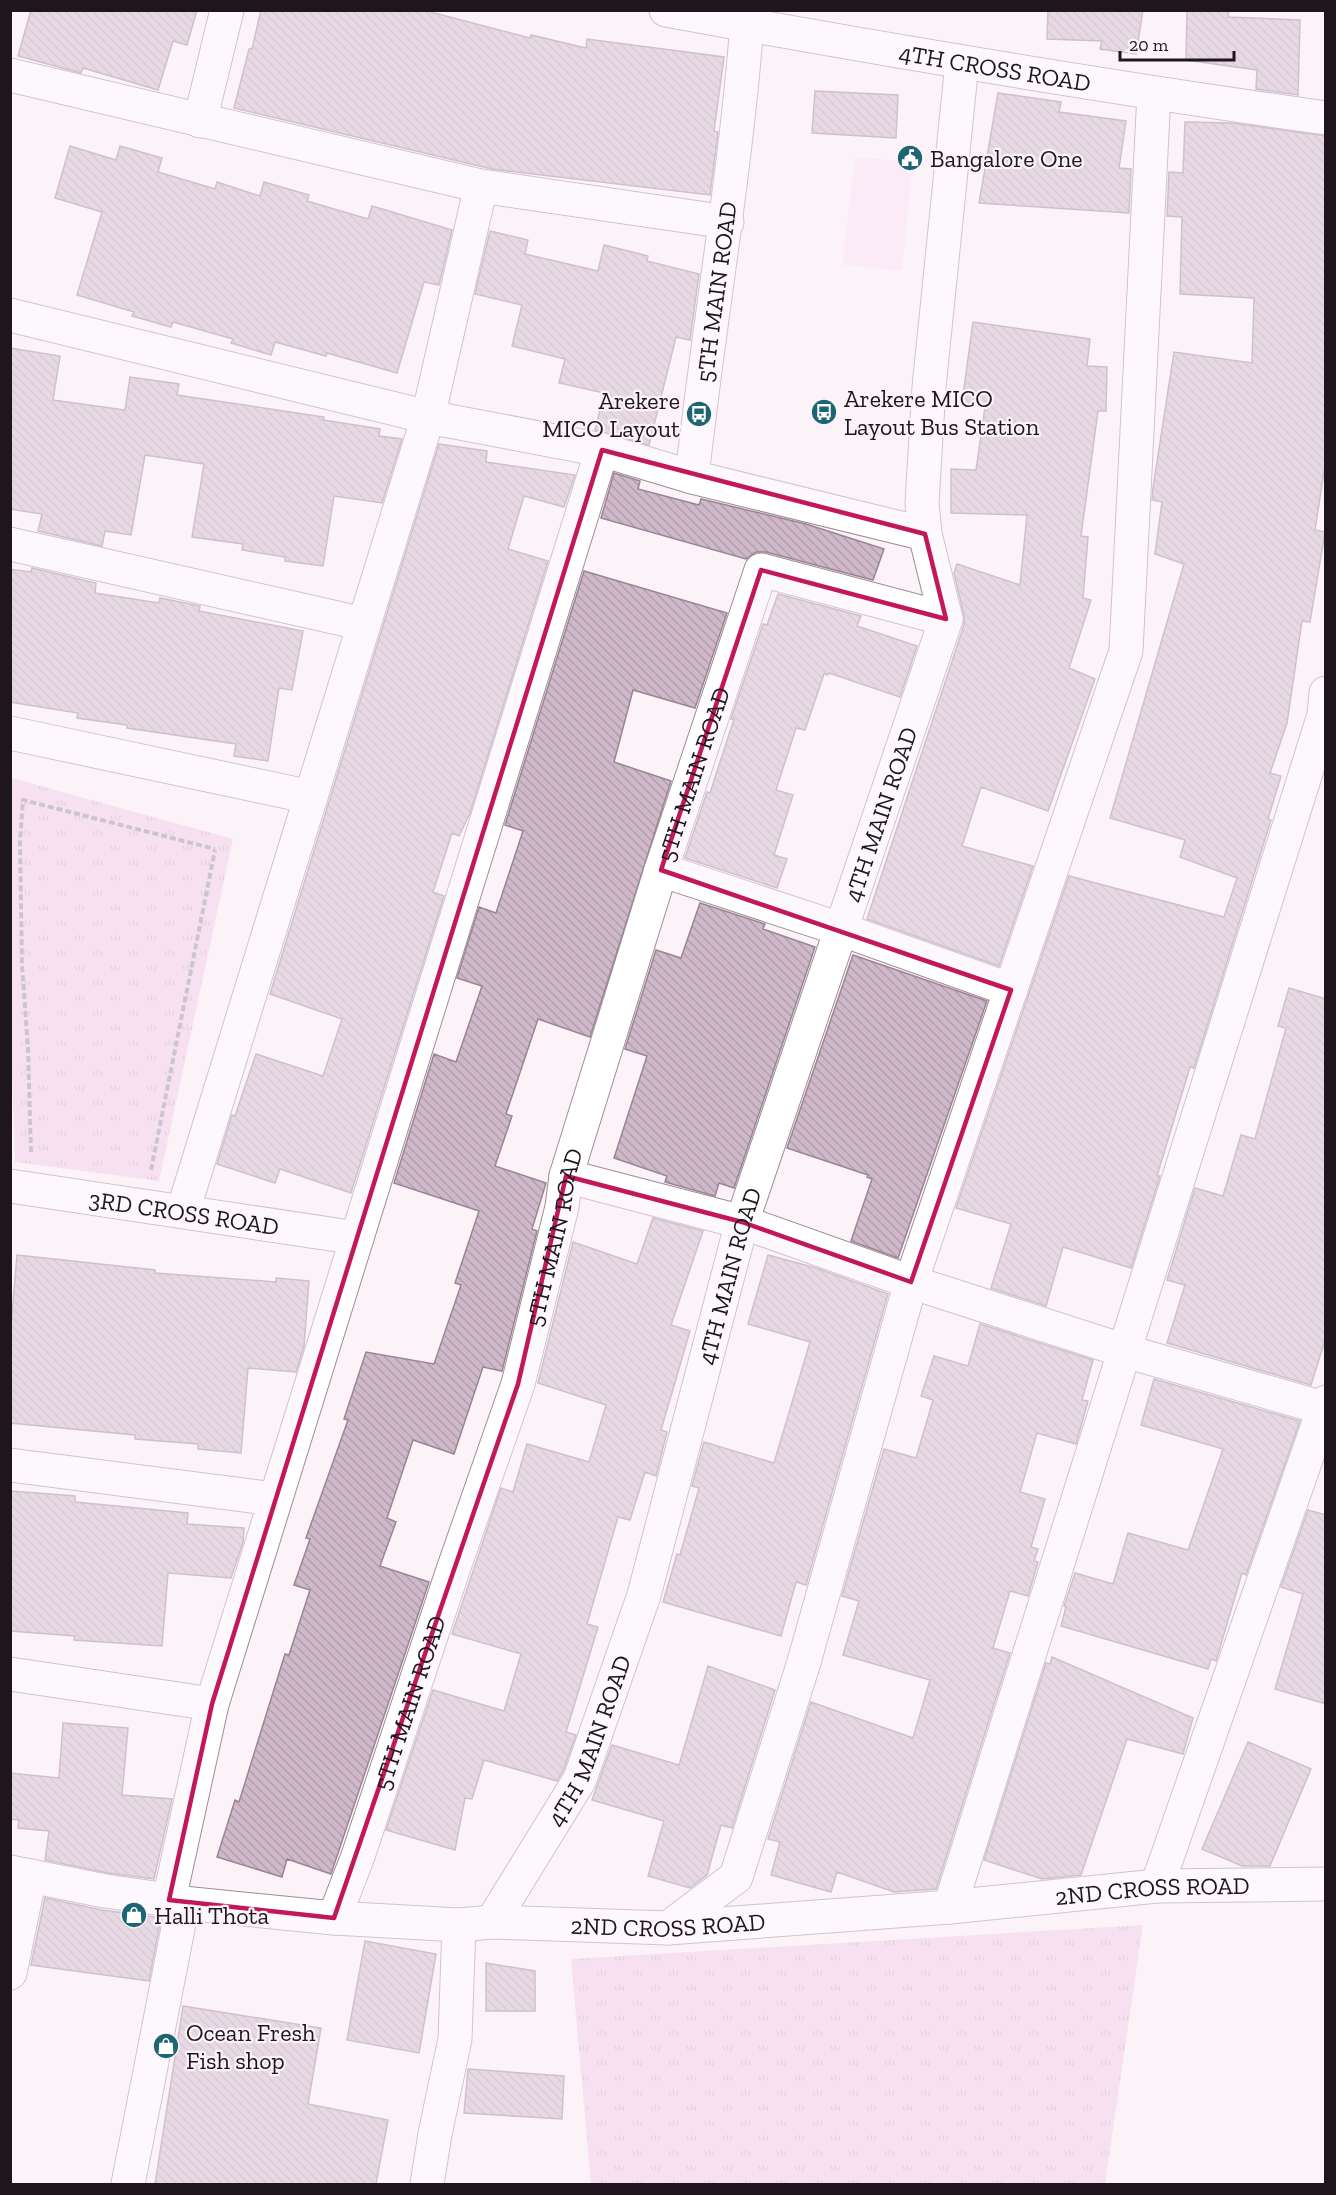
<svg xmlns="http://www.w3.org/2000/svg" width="1336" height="2195" font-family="'Zilla Slab',serif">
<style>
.built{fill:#fbe3f4}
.grass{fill:url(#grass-tufts)}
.building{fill:url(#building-back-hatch);stroke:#9a8594;stroke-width:1.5}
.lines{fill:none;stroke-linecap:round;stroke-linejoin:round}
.minor-casing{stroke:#a08b9a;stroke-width:35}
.tertiary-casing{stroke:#a08b9a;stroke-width:35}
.path{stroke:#968e94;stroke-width:4;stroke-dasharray:6 3;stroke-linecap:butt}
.minor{stroke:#fff;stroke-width:33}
.tertiary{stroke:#fff;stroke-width:33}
.marked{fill:none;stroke:#c2185b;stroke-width:4.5;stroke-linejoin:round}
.labels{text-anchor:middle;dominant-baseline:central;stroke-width:4.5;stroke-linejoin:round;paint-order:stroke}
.street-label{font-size:24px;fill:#1e161c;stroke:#fcf3f9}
.poi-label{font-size:24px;fill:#1e161c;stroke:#fcf3f9;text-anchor:start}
</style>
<defs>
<pattern id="grass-tufts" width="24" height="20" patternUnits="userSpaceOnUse" patternTransform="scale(1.5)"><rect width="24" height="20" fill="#f1cde6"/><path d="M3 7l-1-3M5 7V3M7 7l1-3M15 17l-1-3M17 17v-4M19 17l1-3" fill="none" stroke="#ceafc5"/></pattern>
<pattern id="building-back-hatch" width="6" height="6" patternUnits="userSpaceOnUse" patternTransform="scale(1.5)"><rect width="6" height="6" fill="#cfb9c9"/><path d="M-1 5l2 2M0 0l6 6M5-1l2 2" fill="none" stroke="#b19eac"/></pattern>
</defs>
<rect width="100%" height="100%" fill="#fcf3f9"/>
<path class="built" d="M855,157l58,5 -11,109 -60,-6z"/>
<path class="grass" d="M12,778l221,61 -74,342 -144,-19 -5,-145z
M1143,1925l-38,259h-514l-20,-225z"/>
<path class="building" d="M31,10h166l-10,35 -14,-4 -15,49 -75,-22 -2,5 -63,-17z
M261,10h162l107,28 1,-3 55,13 1,-9 137,18 -10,74 4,1 -8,63 -218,-26 -258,-61 15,-59h3z
M1048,10h95l-7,44 -36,-5 2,-8 -55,-2z
M1187,10h42l-1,7 72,3 -2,75 -42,-6 1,-19 -71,-10z
M815,91l83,4 -2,43 -84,-5z
M998,93l63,9 -2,10 67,9 -7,47 12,1 -2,44 -150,-10z
M1185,122l47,1 94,13v322l-11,72 10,2 -15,90 -8,-1 -15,102 -17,50 11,3 -13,43 3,1 -77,248 -4,-1 -33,109h3l-29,92 -68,-21 -17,59 -55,-18 20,-64 -55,-16 113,-332 155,41 13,-39 -57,-21 5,-17 -75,-22 74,-254 -29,-10 7,-52 -10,-2 1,-12 21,-136 78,11 2,-65 -74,-4 2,-77 -15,-1 2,-44 14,1z
M70,146l46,14 4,-14 42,12 -4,14 57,17 2,-7 43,14 4,-14 45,13 -2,6 61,18 4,-13 80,24 -13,55 -15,-3 -27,91 -70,-20 -1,3 -51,-14 -4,13 -40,-12 2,-4 -60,-17 -2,5 -39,-11 2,-4 -57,-17 25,-83 -47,-14z
M490,231l38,9 -3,14 73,17 6,-26 44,11 -1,5 52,13 -9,66 -14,-3 -27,108 -54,-15 9,-37 -45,-10 6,-24 -53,-13 10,-41 -47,-11z
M973,322l117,17 -3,27 20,1 -1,44h-8l-17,125 7,1 -5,61 8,2 -22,68 26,11 -47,132 -67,-24 -19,59 71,20 -34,100 -132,-47 97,-294v-10l-10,-42 3,-9 63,21 7,-70 -76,-2v-44l25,1 9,-63 -23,-4z
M10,348l50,8 -7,44 72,10 5,-33 49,7 -2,11 147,22 -1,3 57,9 -1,7 23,3 -20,64 -48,-7 -11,70 -38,-5v-4l-43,-7 1,-6 -51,-7 12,-73 -59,-9 -14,80 -26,-4 -3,15 -64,-15 4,-17 -32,-5z
M439,444l48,7 -1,11 89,13 -11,32 -40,-11 -16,53 40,12 -78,252 -11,23 -7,-3 -19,59 11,4 -93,297 -71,-24 -5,14 -58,-19 15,-49 3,1 21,-62 67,22 19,-57 -72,-25z
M614,473l26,8 -2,8 61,16 2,-6 105,25 78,25 -11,31 -107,-28h-10l-10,7 -145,-41z
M32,568l64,15 -1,10 64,10 1,-5 40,8 -1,5 104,20 -11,59 -13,-2 -11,73 -34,-5 2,-12 -109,-16v-3l-50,-7 1,-5 -68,-11v-133l21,3z
M584,571l143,42 -32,95 -62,-18 -19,72 57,19 -81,256 -52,-18 -32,95 6,2 -17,50 51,17 -14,46 5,2 -35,140 -19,-4 -29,87 -41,-14 -26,78 9,4 -16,44 49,16 -98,292 -44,-15 -5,18 -65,-20 18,-57 4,2 46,-148 4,1 21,-65 -16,-5 16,-46 -4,-1 42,-118 -4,-1 22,-67 68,12 27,-79 -6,-2 24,-72 -85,-28 40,-129 22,8 26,-76 -25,-8 22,-71 17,6 27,-82 -18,-6z
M778,594l83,22 -4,10 60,20 -17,51 -71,-24 -1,2 -4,-1 -19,56 -9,-2 -20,62 17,5 -19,60 13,4 -10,29 -92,-30 22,-66 3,1 24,-74h-3l32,-95 4,1z
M700,903l65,21 -2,5 52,18 -81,241 -15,-5 -4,13 -50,-14 2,-6 -53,-18 33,-102 -22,-7 31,-99 25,8z
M853,955l134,46 -89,257 -47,-17 21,-62 -5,-2 1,-2 -81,-27z
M1289,988l37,11v338l-15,48 -144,-42 18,-58 -18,-5 28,-92 28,8 18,-61 14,4 31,-111 -8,-2z
M653,1218l50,13 -32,94 19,6 -29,99 6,2 -11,44 -11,-4 -15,48 -12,-3 -31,107 11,3 -32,105 10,3 -13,36 -6,10 -73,-21 -12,39 -7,-1 -10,52 -69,-20 47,-140 71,21 17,-57 -69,-20 49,-146 12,4 14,-48 62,18 17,-57 -68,-22 35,-141 64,22z
M17,1255l138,15v3l121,9v-4l33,3 -5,65 -8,26 -48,-4 -7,85 -43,-4v-5l-63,-5v-4l-125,-12v-85z
M768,1255l48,13 72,26 -82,291 -10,-3 -15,54 -118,-34 14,-48 3,1 19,-67 -7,-2 12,-44 70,21 36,-121 -62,-18z
M980,1324l113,36 -11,40 6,1 -12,43 -39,-11 -17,59 25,7 -14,48 7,2 -4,12 4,1 -10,34 -18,-5 -17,57 17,5 -74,236 -42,3 -57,-20 -6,20 -60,-17 9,-33 -12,-3 43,-137 102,36 17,-58 -87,-25 16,-54 -17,-5 42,-147 32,9 17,-58 -12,-4 13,-40 34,10z
M1154,1379l146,42 -54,154 -4,-2 -26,88 -5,-2 -3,10 -147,-43 5,-19 -2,-1 11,-33 38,11 15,-51 60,17 35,-101 -82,-24z
M10,1491l65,5v6l113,11 -1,11 57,4 -1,14 -12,36 -63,-5 -6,73 -88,-6 1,-4 -65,-5z
M1308,1510l18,5v189l-51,-15 28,-95 -22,-7z
M1052,1657l141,61 -10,36 -56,-15 -46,136 -39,4 -58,-19 62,-197 4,1z
M708,1666l67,24 -43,138 -11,-3 -14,50 -17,13 -42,-12 16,-55 -72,-21 20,-55 67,20z
M63,1723l65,5 -6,67 50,4 -18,80 -46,-6 -63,-13 4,-29 -31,-3 1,-8 -9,-1v-46l49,5z
M1248,1742l63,27 -41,97h-28l-40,-17z
M45,1898l57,12 59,8 -12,63 -118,-16z
M365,1941l71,13 -17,99 -72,-13z
M486,1963l49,8v40h-49z
M183,2006l138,22 -13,76 80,16 -12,64h-221z
M468,2069l96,7 -2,43 -98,-6z"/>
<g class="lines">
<g class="minor-casing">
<g id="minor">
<path id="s1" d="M666,10c219,40 439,77 660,108"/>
<path d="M10,75l471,111 246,36"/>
<path d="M200,121l27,-111"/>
<path d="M925,534l-3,-31 7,-116 33,-324"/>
<path d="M10,544l354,80"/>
<path d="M10,733l301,64"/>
<path d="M661,870l179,59 171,61"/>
<path d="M566,1176l176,46 169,60 214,69 198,57"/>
<path id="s2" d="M10,1186l347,52"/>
<path d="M183,1211l245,-794 53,-231"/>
<path d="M10,1465l265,34"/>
<path d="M10,1674l202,30"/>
<path d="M1157,1886l169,-484"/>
<path d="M169,1900l43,-196 390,-1254"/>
<path d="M950,1907l374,-1192 2,-22"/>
<path id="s3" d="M334,1918l24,-62 95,-286 65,-186 44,-177 4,-31 95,-306 100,-300 185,49 -21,-85 -233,-57"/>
<path id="s4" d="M492,1922l88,-143 64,-184 98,-373 204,-603"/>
<path d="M668,1928l68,-51 68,-215 107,-380 215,-631 28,-558"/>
<path d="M10,1973l20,-97"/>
<path d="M128,2184l55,-281"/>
<path d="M427,2184l8,-50 20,-95 4,-114"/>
</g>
</g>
<g class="tertiary-casing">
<g id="tertiary">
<path id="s5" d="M10,315l418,102 174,33 90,27c17,-156 45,-310 56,-467"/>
<path id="s6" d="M10,1872l95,19 64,9 14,3 151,15 125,7 33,-3 176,6 282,-21 207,-21 169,-2"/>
</g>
</g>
<path class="path" d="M31,1152l-3,-103 -6,-84 -2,-124 3,-41 192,49
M151,1170l64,-320"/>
<use href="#minor" class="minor"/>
<use href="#tertiary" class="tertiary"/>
</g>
<path d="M0 0H1336V2195H0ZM602,450l323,84 21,85 -185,-49 -100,300 350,120 -100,292 -169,-60 -176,-46 -48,208 -184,534 -165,-18 43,-196z" fill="#fcf3f9" fill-opacity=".55" fill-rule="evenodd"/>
<path class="marked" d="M602,450l323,84 21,85 -185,-49 -100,300 350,120 -100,292 -169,-60 -176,-46 -48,208 -184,534 -165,-18 43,-196z"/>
<defs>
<g id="civic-disc" transform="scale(1.35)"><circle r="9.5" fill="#1e6574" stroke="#fcf3f9"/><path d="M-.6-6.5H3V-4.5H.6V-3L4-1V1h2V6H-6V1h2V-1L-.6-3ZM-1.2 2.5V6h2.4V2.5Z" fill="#fff"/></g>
<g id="bus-disc" transform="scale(1.35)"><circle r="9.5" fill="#1e6574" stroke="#fcf3f9"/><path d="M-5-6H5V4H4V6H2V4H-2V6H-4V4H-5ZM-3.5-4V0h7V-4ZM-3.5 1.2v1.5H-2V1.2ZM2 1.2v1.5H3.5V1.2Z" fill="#fff"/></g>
<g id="shop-disc" transform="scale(1.35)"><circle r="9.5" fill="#1e6574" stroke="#fcf3f9"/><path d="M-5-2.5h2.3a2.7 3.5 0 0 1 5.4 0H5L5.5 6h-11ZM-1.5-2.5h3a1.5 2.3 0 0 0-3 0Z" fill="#fff"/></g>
</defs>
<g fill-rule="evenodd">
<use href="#civic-disc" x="910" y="158"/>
<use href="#bus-disc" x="824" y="412"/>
<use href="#bus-disc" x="699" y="414"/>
<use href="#shop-disc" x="134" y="1915"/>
<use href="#shop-disc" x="166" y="2046"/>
</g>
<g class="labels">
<g class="street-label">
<text stroke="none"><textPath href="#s1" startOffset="334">4TH CROSS ROAD</textPath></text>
<text stroke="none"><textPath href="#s5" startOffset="888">5TH MAIN ROAD</textPath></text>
<text stroke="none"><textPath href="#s3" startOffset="1200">5TH MAIN ROAD</textPath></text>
<text stroke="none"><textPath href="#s4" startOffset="1179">4TH MAIN ROAD</textPath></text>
<text stroke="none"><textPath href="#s2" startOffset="176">3RD CROSS ROAD</textPath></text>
<text stroke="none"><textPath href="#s3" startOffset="716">5TH MAIN ROAD</textPath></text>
<text stroke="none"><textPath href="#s4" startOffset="693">4TH MAIN ROAD</textPath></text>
<text stroke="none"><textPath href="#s3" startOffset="228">5TH MAIN ROAD</textPath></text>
<text stroke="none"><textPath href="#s4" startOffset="207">4TH MAIN ROAD</textPath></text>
<text stroke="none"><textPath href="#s6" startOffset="1148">2ND CROSS ROAD</textPath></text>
<text stroke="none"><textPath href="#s6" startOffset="662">2ND CROSS ROAD</textPath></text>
</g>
<g class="poi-label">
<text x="930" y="158">Bangalore One</text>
<text x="844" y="398">Arekere MICO<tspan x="844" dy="28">Layout Bus Station</tspan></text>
<text x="680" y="400" text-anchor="end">Arekere<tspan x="680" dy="28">MICO Layout</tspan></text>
<text x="154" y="1915">Halli Thota</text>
<text x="186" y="2032">Ocean Fresh<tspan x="186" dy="28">Fish shop</tspan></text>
</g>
</g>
<rect width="1336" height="2195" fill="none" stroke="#1e161c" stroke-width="24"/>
<path d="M1120 51v9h114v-9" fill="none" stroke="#1e161c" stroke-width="3"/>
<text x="1129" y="51" font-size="18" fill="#1e161c" stroke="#fcf3f9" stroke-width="4.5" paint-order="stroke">20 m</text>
</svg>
